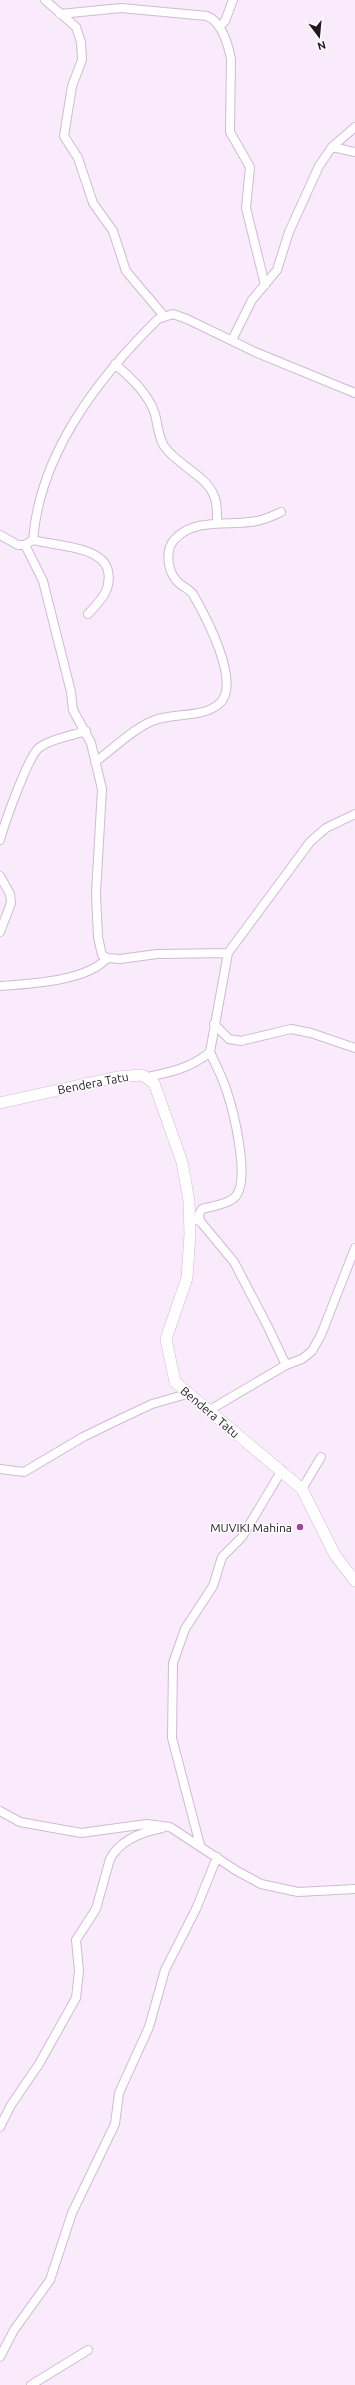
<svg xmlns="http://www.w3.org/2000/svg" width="355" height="2385" font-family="Ubuntu,sans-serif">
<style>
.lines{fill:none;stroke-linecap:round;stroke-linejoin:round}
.minor-casing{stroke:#d1b9d5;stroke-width:10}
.secondary-casing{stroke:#d1b9d5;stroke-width:12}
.minor{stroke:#fff;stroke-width:8}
.secondary{stroke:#fff;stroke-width:11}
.poi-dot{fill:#a841a4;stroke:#fefefe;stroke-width:1.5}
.labels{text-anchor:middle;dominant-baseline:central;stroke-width:3;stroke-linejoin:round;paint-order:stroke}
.street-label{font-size:12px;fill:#201721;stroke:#fefefe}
.poi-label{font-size:12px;fill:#201721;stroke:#fefefe;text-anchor:end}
</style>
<rect width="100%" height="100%" fill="#f9ebfc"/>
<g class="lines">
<g class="minor-casing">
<path id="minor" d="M45,0l31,27 5,15 1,18 -10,26 -8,50 14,22 15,45 20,28 13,40 38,45
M60,14l61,-6 86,8c15,6 21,28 24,43l-1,73 20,35 -4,41 19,77
M219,27l6,-6 8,-21
M332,147l23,5
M232,340l20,-40 25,-30 12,-38 30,-66 13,-19 23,-20
M115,364c16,14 33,29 40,50 3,12 3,22 9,32 13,19 43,30 50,50 4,8 3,19 3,27
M0,535l18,10h7l8,-5c7,-87 65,-162 125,-221l15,-5 14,5 68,33 100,41
M33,540c22,6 70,6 75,31 4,19 -8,30 -20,43
M25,545l18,36 28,111 2,18 18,33 11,46 -6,104 2,44 4,18 5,3 13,1 37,-5 71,-1
M95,762c18,-13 40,-35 60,-42 21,-8 49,-1 66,-18 19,-21 -15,-85 -27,-106 -4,-8 -13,-9 -18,-16 -9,-11 -11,-31 -1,-41 18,-20 51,-14 75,-17 11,-1 21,-5 31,-10
M0,840c4,-15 29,-87 40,-93 13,-9 31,-11 46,-16
M0,876l10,18 1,9 -11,29
M0,986c29,-2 88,-5 107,-28
M214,1024l15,15 12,2 50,-12 20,4 44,15
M147,1077c24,-5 44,-9 63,-25l18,-99 82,-111 16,-14 29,-14
M196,1220l4,1 34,41 34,65 18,38
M200,1221l-1,-7 3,-5c10,-3 24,-4 32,-11 18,-15 -1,-89 -8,-109 -4,-13 -11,-25 -16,-37
M208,1411l78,-46 16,-6 10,-8 9,-16 34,-87
M0,1469l24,3 59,-35 35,-17 34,-16 35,-10
M302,1489l19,-32
M0,1811l20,11 61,11 66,-9 23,3 67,44 24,13 37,8 57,-3
M200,1845l-28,-107 1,-75 12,-34 28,-43 9,-29 20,-20 40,-67
M0,2127l11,-22 28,-41 37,-66 3,-27 -3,-31 20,-31 14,-50c10,-19 32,-27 52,-31
M0,2357l14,-27 36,-50 22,-67 43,-89 4,-31 30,-66 16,-57 31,-61 21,-52
M31,2385l57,-35"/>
</g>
<g class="secondary-casing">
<path id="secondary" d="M0,1103l117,-26 25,-2 12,8 28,79 7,39 1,33 -3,44 -21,61 9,43 127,107 33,66 20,26"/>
</g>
<use href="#minor" class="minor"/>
<use href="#secondary" class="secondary"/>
</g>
<circle class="poi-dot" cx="300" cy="1527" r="4"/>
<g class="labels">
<g class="street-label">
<text transform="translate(93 1083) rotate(-11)">Bendera Tatu</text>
<text transform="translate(210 1412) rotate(40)">Bendera Tatu</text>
</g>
<g class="poi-label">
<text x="292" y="1527">MUVIKI Mahina</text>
</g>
</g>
<g transform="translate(319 36) rotate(164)" stroke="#fefefe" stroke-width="3" paint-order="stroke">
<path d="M0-3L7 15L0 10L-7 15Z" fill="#201721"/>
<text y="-6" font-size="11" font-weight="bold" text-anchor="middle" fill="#201721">N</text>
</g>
</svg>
